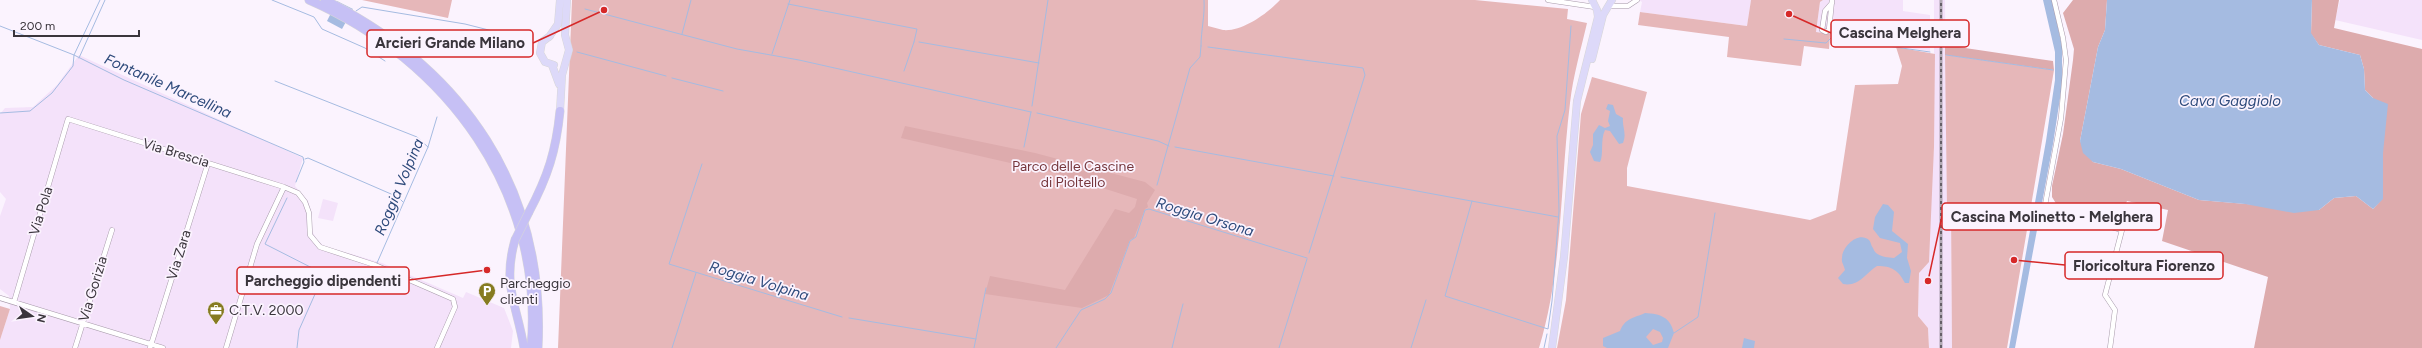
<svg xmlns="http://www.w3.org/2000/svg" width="2422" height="348" font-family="Figtree,sans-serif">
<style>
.built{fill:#f4e2fa}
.green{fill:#e6b7b9}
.forest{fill:#ddabad}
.water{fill:#a5bbe1;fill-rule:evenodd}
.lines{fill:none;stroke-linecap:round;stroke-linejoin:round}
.stream{stroke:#a5bbe1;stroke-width:1}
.street-casing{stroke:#a89bab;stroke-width:5.5}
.primary-casing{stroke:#d8d7d8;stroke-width:8}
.highway-casing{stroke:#d8d7d8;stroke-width:9}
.street{stroke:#fff;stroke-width:4.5}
.primary{stroke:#ddd9f9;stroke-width:7}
.highway{stroke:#c6c0f5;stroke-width:8}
.rail-casing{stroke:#666068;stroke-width:2.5}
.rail{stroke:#fbf3fe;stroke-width:1;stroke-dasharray:3;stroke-linecap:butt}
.highway-bridge-casing{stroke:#d8d7d8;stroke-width:9;stroke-linecap:butt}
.highway-bridge{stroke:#c6c0f5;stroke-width:8}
.labels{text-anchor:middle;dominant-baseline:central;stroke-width:3.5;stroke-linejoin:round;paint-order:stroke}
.street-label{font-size:14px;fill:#3a353c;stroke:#fbf3fe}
.park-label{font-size:14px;fill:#76363c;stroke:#fbf3fe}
.poi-label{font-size:14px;fill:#3a353c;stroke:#fbf3fe;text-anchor:start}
.water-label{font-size:15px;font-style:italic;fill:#2e4a7b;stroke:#fbf3fe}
.leader{fill:none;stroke:#d62828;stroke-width:1.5}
.callout-dot{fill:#d62828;stroke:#fbf3fe;stroke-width:1.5}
.callout{fill:#fbf3fe;stroke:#d62828;stroke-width:1.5}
.callout-label{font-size:15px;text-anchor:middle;font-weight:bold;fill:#3a353c}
</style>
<rect width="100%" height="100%" fill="#fbf3fe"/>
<path class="built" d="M1639,0h112l-4,26 -107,-14 2,-10z
M1823,0h80v11l27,4v36l-100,-13v-4l-14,-2 4,-30z
M1934,0h11l2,209 4,1 1,138h-23l-1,-20 -10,-12 1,-43 15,-126z
M2340,0h82v40l-87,-20z
M79,55l224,103 -8,28 13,15 4,14v16l5,9 7,6 58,17 81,35 3,-6 38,16 9,23 -2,17h-511v-8l10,-31 -1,-13 -9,-7v-73l6,-17 -6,-7v-78l5,-6 28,-1 24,-22z
M323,199l15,4 -5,18 -15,-3z"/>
<path class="green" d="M362,0h90l-4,18z
M572,0h636v26c5,1 10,3 15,4 19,2 45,-17 57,-30h195l93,9 -1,10 20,4c-6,26 -14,53 -17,80 -10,81 -7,166 -31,245h-981z
M1751,0h72l-3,2 -4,30 14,2 -1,15 -25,-3 -3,20 -74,-9 2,-20 -91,-12 2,-13 107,14z
M1896,47l39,7 -1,93 -5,115 -10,11 -1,43 10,12 1,20h-372l9,-48 15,-186 11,-37 55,15 -20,76v18l183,34 26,-10 19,-125 43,-1 4,-18z
M1945,55l109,15 -47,278h-55l-1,-138 -4,-1z
M0,306l10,3 -10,31z"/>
<path class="forest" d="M2073,0h34l-2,30 -7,17 -18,94 13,21 28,7 78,31 120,10 15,-12 22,-2 17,13 10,-11v-45l-10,-55 -8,-8 -1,-21 -4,-14 -41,-10 -8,-11 1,-34h27l-5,28 88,21v299h-168l14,-71 -106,-36 6,-31 -41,-9 -7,15 -9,4 -54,-15 -5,-8v-11l11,-52 10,-74 1,-11 -11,-36z
M1945,45l108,16 1,9 -109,-15z
M905,126l130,27 110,29 10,8 -8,13 1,4 -3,2 -11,29 -4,2 -21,55 -27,13 -97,-14 5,-18 75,14 50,-81 14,4 6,-6 2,-8 -78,-25 -158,-36z"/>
<path class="water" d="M2043,0h9l10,46v39l-9,59 -38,204h-6l37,-207 9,-61v-28z
M2107,0h205l-1,33 8,12 41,10 4,14 1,21 8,8 15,6 -5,49v46l-10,10 -17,-13 -22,2 -15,12 -25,3 -49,-9 -46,-4 -78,-31 -28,-7 -10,-9 -3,-12 18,-94 7,-17z
M337,1l16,8 -11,20 -15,-8z
M1608,104l5,1 3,9 7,4c-1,9 4,15 0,25l-4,1 -9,-13 -5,-1c-5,10 -1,25 -5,32l-6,-1 -4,-9 3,-7v-11l6,-9 6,3 5,-2 -2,-5 2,-10 -4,-2z
M1883,204l5,1 6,7 -2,19 16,13 -1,14 4,13 -2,12h-4c-7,-13 -13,-17 -28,-17 -11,7 -18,21 -34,18l-5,-6 7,-8c-1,-5 -4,-8 -3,-12 0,-11 16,-27 27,-18 2,2 2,6 4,8 3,9 13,9 21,10l8,-6 -2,-9 -20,-5 -7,-9 2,-12z
M1645,313c16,1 25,4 29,20l-6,15h-61l-4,-2v-8l17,-7c5,-13 14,-13 25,-18zM1653,329l7,3 3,6 -1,4 -9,3 -7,-8z
M1744,338l11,3 -1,7h-12z"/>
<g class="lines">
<path class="stream" d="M272,0l42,17 8,12 43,19 20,13
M788,4l129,25 -3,13
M585,9l152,40 62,11 232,52
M356,11l6,-4 103,17 67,17
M0,26l74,29 50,25 179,77 1,5 -8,20
M682,34l9,-34
M1784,39l42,4 5,-5 99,14
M919,42l120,21
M1201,46c0,-16 4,-30 3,-46
M1208,47l155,21 2,7 -56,178
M577,52l89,24
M772,54l18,-54
M1946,55l107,15
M79,58l26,-58
M904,71l10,-29
M672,78l51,13
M275,81l142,56 11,10
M1032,106l16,-106
M0,113l30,-2 22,-18 21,-27 1,-11 26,-55
M1037,113l121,28 11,5
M1024,147l7,-35
M1175,147l159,29
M305,159l3,-1 90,39 5,5
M702,164l-33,100 173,53
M1341,177l217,40
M1157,185l33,-117 10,-11 1,-11
M287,198l-22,46 59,30 -25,56 -2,18
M1472,201l-27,95 103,33 4,-28 7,-90 -2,-75 8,-26 6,-84
M377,263l51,-116 9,-30
M849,318l127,21
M1674,333l24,-16 17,-104
M672,348l24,-75
M974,348l12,-60
M1056,348l25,-38 24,-11 6,-6 19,-52 6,-4 9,-27 4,-1 158,49
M1172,348l11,-44
M1279,348l28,-89
M1411,348l15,-48
M1544,348l3,-14"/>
<g class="street-casing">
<path id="street" d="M1548,0l47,7
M2054,0l9,38 3,22 -5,58 -16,87 5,4 72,21 -17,65 10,15 -5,38
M1832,3l-7,8 -3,19 4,2 3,-2 3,-30
M1609,6h19l9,-6
M0,298l163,50
M14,302l54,-183 216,68 14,6 7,9 4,11 1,22 10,12 55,18 78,34 2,8 -18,41
M75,348l37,-118
M150,348l58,-185
M226,348l31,-104 27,-57"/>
</g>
<g class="primary-casing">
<path id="primary" d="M550,36l-8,6 -2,11 5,9 9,3
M549,37l9,-13 2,-24
M1592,59l11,-44 9,-15
M552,65l7,19
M560,111l2,-36 7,-25 -4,-15 2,-35
M1552,348l12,-91 13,-156 21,-84 -1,-7 -5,-10"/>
</g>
<g class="highway-casing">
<path id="highway" d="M309,0c138,60 236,193 222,348
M325,0c139,69 221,189 213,348
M529,212c19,-36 27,-61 31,-101
M515,240c-13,45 2,65 9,108"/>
</g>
<use href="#street" class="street"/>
<use href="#primary" class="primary"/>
<use href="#highway" class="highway"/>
<g class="rail-casing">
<path id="rail" d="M1941,0v348"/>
</g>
<use href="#rail" class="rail"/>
<g class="highway-bridge-casing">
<path id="highway-bridge" d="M515,240l14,-28"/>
</g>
<use href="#highway-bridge" class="highway-bridge"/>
</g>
<defs>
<g id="parking-pin" transform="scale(0.9)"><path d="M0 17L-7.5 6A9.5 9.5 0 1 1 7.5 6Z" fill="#867b21" stroke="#fbf3fe"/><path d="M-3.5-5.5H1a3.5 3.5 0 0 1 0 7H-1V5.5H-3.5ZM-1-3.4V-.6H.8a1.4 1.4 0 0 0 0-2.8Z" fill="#fff"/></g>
<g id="office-pin" transform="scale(0.9)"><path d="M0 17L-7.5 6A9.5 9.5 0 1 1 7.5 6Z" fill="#867b21" stroke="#fbf3fe"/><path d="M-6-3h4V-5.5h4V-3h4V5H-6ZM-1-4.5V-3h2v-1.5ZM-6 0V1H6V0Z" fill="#fff"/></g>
</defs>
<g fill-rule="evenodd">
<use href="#parking-pin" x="487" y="291"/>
<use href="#office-pin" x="216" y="310"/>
</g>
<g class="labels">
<g class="street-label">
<text transform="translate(176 153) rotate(17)">Via Brescia</text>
<text transform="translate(41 211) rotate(-73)">Via Pola</text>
<text transform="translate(179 255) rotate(-73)">Via Zara</text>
<text transform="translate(93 289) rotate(-73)">Via Gorizia</text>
</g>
<g class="park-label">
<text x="1073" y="166">Parco delle Cascine<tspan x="1073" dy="16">di Pioltello</tspan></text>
</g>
<g class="poi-label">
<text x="500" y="283">Parcheggio<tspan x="500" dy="16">clienti</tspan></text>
<text x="229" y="310">C.T.V. 2000</text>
</g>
<g class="water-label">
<text transform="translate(168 86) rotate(24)">Fontanile Marcellina</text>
<text x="2230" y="101">Cava Gaggiolo</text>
<text transform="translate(399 187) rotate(-67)">Roggia Volpina</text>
<text transform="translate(1205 217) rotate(17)">Roggia Orsona</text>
<text transform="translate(759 281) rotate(17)">Roggia Volpina</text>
</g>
</g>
<path class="leader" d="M1789 14L1831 33M604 10L533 43M1928 281L1942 216M2014 260L2065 265M487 270L409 280"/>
<g class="callout-dot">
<circle cx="1789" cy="14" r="4"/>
<circle cx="604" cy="10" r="4"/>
<circle cx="1928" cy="281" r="4"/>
<circle cx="2014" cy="260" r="4"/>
<circle cx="487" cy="270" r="4"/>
</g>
<g class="callout">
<rect x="1831" y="20" width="138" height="27" rx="4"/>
<rect x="367" y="30" width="166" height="27" rx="4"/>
<rect x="1942" y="203" width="219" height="27" rx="4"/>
<rect x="2065" y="252" width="158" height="27" rx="4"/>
<rect x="237" y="267" width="172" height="27" rx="4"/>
</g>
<g class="callout-label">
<text x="1900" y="38">Cascina Melghera</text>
<text x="450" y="48">Arcieri Grande Milano</text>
<text x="2052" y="222">Cascina Molinetto - Melghera</text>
<text x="2144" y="271">Floricoltura Fiorenzo</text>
<text x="323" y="286">Parcheggio dipendenti</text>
</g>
<g transform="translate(32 316) rotate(103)" stroke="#fbf3fe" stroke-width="3" paint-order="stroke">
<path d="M0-3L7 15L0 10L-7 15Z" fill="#3a353c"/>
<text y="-6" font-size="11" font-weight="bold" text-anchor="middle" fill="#3a353c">N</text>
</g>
<path d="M14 30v6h125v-6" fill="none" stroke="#3a353c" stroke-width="2"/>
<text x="20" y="30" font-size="12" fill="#3a353c" stroke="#fbf3fe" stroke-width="3" paint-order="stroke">200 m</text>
</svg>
